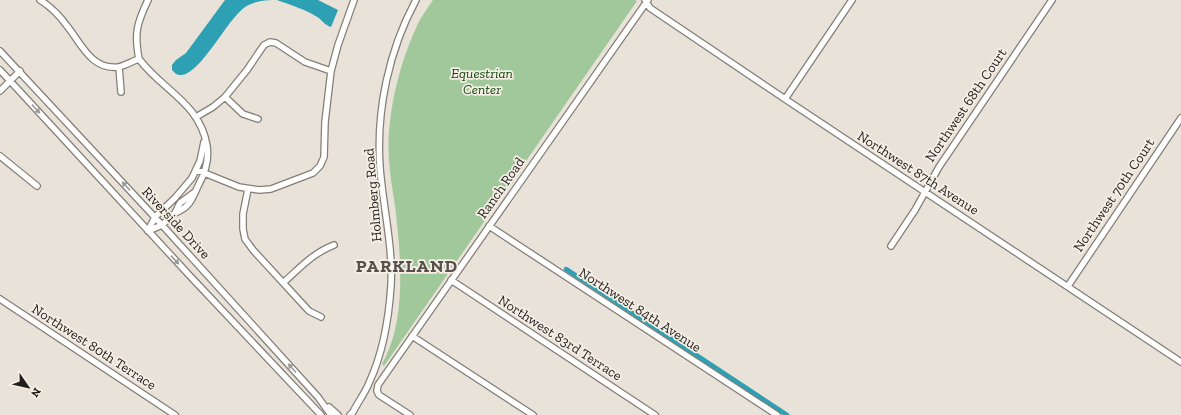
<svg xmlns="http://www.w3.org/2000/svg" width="1181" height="415" font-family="'Zilla Slab',serif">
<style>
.green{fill:#a1c89b}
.water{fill:#2da0b3}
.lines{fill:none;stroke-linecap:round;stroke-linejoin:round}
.canal{stroke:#2da0b3;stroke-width:4.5}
.minor-casing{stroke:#837e76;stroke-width:8}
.minor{stroke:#fff;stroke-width:5.5}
.oneway{fill:#9b9a99}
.labels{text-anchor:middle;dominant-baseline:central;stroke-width:3.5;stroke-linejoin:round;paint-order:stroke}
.park-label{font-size:14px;font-style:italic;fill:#104609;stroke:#f5efe6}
.street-label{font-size:14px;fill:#211f1c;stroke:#f5efe6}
.district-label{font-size:18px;font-weight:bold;letter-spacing:1px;fill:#56514a;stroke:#f5efe6}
</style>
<rect width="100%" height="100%" fill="#e8e2d9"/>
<path class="green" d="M433,0h202l2,1 -253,365 -2,-2c25,-43 19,-109 13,-158 -2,-14 -5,-30 -6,-45 -3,-42 9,-94 27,-133 4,-10 11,-19 17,-28z"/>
<path class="water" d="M225,0h47c-9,0 -19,2 -27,7 -19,14 -43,65 -63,68 -2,0 -4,0 -6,-1l-4,-4v-5l4,-5 10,-7z
M277,0h41l20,10 -7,17c-6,-2 -8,-5 -12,-9 -12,-8 -28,-13 -42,-18z"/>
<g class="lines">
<path class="canal" d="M566,269l221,146"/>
<g class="minor-casing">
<path id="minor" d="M40,0c11,7 20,16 27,26 14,17 24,44 51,41 7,-1 14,-6 21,-8 23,31 61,44 68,87 2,13 -2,27 -8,38 -7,14 -8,23 -24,29
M645,0l5,8 135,91 396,263
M0,51l162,174 156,172 13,18
M139,59c-5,-26 -2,-36 9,-59
M119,67l2,25
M0,70l190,206 131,139
M0,91l20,-20
M225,97l18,17 15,5
M785,99l67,-99
M196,117l17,-10 12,-10 22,-27 17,-25 6,-3 6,1 29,19 26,9
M0,156l37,30
M197,170l42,17 20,3 12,-1 42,-16 7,-7 4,-9 1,-35 6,-51 7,-26 16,-45
M248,189l-5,25v15l2,10 8,11 56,61 12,6
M489,226l288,189
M148,231l7,-14 20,-19 17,-20 8,-17 4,-19
M148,231l14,-6 13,-12 5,-10 15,-11
M891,246l24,-36 24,-43 113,-167
M451,280l204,135
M284,282c17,-15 29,-29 50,-37
M1068,286l113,-168
M0,299l175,116
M412,336l121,79
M329,407l9,8
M350,415l3,-3c5,-10 12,-19 16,-29 14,-30 20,-66 22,-98 2,-40 -8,-78 -11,-118 -4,-57 9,-117 36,-167
M410,415l-31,-20 -2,-4 1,-6 270,-385"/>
</g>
<use href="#minor" class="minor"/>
</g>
<defs><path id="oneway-solid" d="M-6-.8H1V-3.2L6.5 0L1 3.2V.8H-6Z"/></defs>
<g class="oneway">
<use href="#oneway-solid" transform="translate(36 109) rotate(47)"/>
<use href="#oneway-solid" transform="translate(126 186) rotate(-133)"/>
<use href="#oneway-solid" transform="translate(175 260) rotate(47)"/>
<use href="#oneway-solid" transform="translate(292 368) rotate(-132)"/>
</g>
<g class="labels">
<g class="park-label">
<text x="482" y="73">Equestrian<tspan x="482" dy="16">Center</tspan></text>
</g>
<g class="street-label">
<text transform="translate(966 105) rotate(-56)">Northwest 68th Court</text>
<text transform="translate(918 173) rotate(33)">Northwest 87th Avenue</text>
<text transform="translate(501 188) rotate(-55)">Ranch Road</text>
<text transform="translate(373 195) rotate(-95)">Holmberg Road</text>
<text transform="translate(1114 195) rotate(-56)">Northwest 70th Court</text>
<text transform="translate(176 223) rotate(47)">Riverside Drive</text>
<text transform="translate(640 310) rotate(33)">Northwest 84th Avenue</text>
<text transform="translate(560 338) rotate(33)">Northwest 83rd Terrace</text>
<text transform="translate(94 347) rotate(33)">Northwest 80th Terrace</text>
</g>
<g class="district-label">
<text x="407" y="266">PARKLAND</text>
</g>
</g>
<g transform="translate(28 387) rotate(124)" stroke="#f5efe6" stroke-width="3" paint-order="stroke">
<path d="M0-3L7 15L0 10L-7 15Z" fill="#211f1c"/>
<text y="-6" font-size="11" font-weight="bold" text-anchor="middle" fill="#211f1c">N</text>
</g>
</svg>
